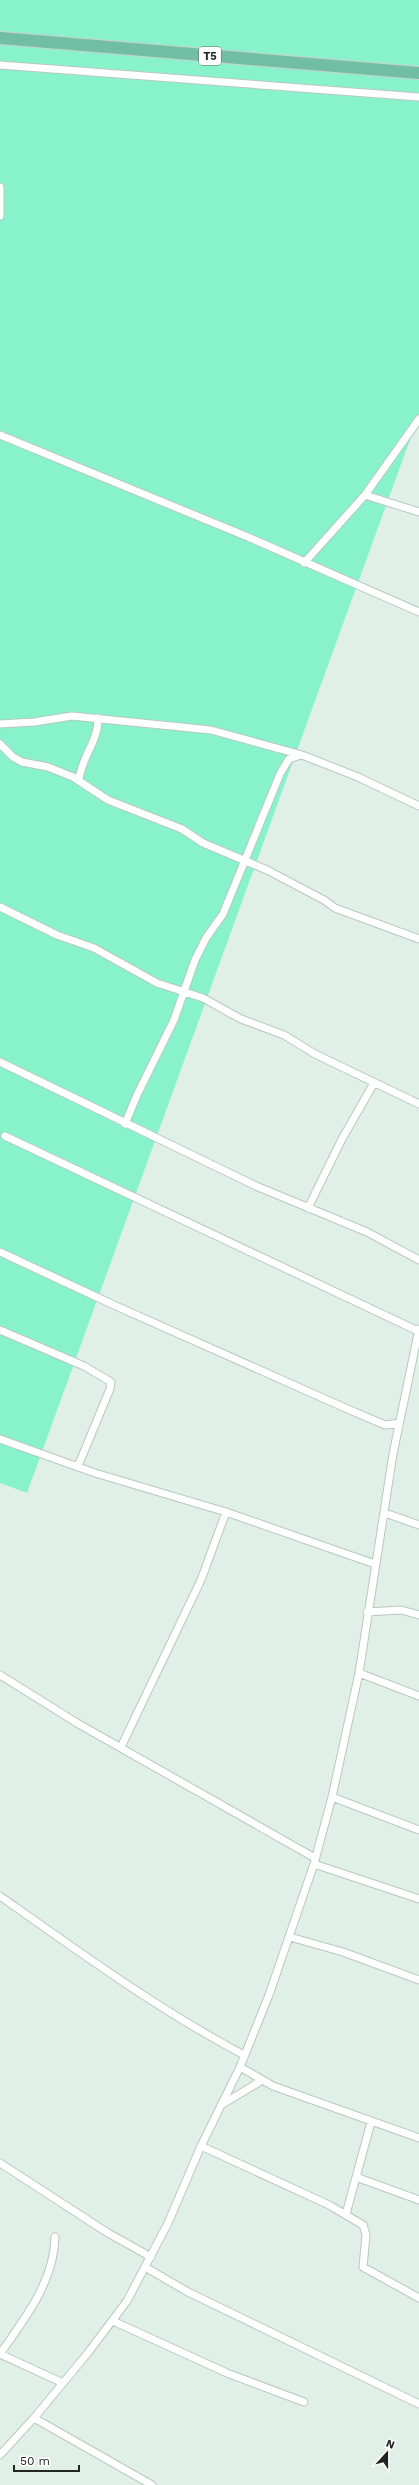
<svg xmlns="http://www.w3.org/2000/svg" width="419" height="2485" font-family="'Work Sans',sans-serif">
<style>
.green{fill:#88f2ca}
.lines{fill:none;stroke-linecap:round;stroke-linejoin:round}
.minor-casing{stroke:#b8c8c1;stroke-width:9}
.trunk-casing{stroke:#cecfcf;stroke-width:14}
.minor{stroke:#fff;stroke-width:7}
.trunk{stroke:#70bea3;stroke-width:12}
.labels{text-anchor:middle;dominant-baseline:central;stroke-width:4;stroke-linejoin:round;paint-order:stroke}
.shield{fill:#fff;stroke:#636765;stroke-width:1}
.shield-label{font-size:11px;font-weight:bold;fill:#202623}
</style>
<rect width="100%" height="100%" fill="#e0f0e9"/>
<path class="green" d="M0,0h419v415l-392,1078 -27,-10z"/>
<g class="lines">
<g class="minor-casing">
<path id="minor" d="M0,65l419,32
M0,187v29
M0,435l248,102 171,75
M365,495l54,17
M304,563l61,-68 54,-76
M0,724l34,-2 38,-6 139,14 91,25 56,22 61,29
M0,744l13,13 9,5 26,5 25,10 35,23 74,29 21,14 64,27 57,30 11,8 84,31
M79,780c2,-22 20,-40 19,-62
M0,907l57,28 37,13 63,35 46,15 38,21 43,16 31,19 104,50
M0,1062l256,124 111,46 52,28
M125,1124l12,-29 37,-75 21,-60 11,-22 17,-24 57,-140 9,-15 12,-4
M5,1136l413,195
M308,1208l34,-69 32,-56
M0,1252l116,54 227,101 42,18 14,-2
M0,1330l84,36 27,16 -1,7 -32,77
M0,1439l95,34 131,39 149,52
M385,1513l34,12
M367,1612l34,-2 18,5
M359,1673l60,23
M0,1675l77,48 238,135
M121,1747l80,-167 25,-68
M332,1797l87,33
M314,1864l105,35
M0,1896c79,56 159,114 244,159
M290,1937l53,15 76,28
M240,2067l33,19 146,52
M221,2105l40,-24
M201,2146l128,59 34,20 3,10 -3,32 56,31
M0,2163l108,70 43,24
M356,2177l63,23
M346,2214l25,-92
M145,2267l43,25 231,112
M113,2321l114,52 77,29
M0,2354c25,-36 54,-72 55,-117
M0,2354l63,29
M34,2418l118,67
M0,2455l34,-37 53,-64 40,-53 41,-78 33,-77 39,-79 29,-72 45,-131 18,-67 27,-124 34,-219 26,-125"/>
</g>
<g class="trunk-casing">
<path id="trunk" d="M0,38l419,35"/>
</g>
<use href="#minor" class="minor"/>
<use href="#trunk" class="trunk"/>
</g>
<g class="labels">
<rect class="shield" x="199" y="47" width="22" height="18" rx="3"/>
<g class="shield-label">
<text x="210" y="56">T5</text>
</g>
</g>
<g transform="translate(387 2453) rotate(21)" stroke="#ffffff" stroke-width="3" paint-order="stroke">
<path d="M0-3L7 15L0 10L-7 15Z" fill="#202623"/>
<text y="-6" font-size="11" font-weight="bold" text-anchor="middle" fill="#202623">N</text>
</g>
<path d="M14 2465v6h65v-6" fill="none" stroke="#202623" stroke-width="2"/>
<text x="20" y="2465" font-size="12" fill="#202623" stroke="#ffffff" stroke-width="3" paint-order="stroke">50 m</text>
</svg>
